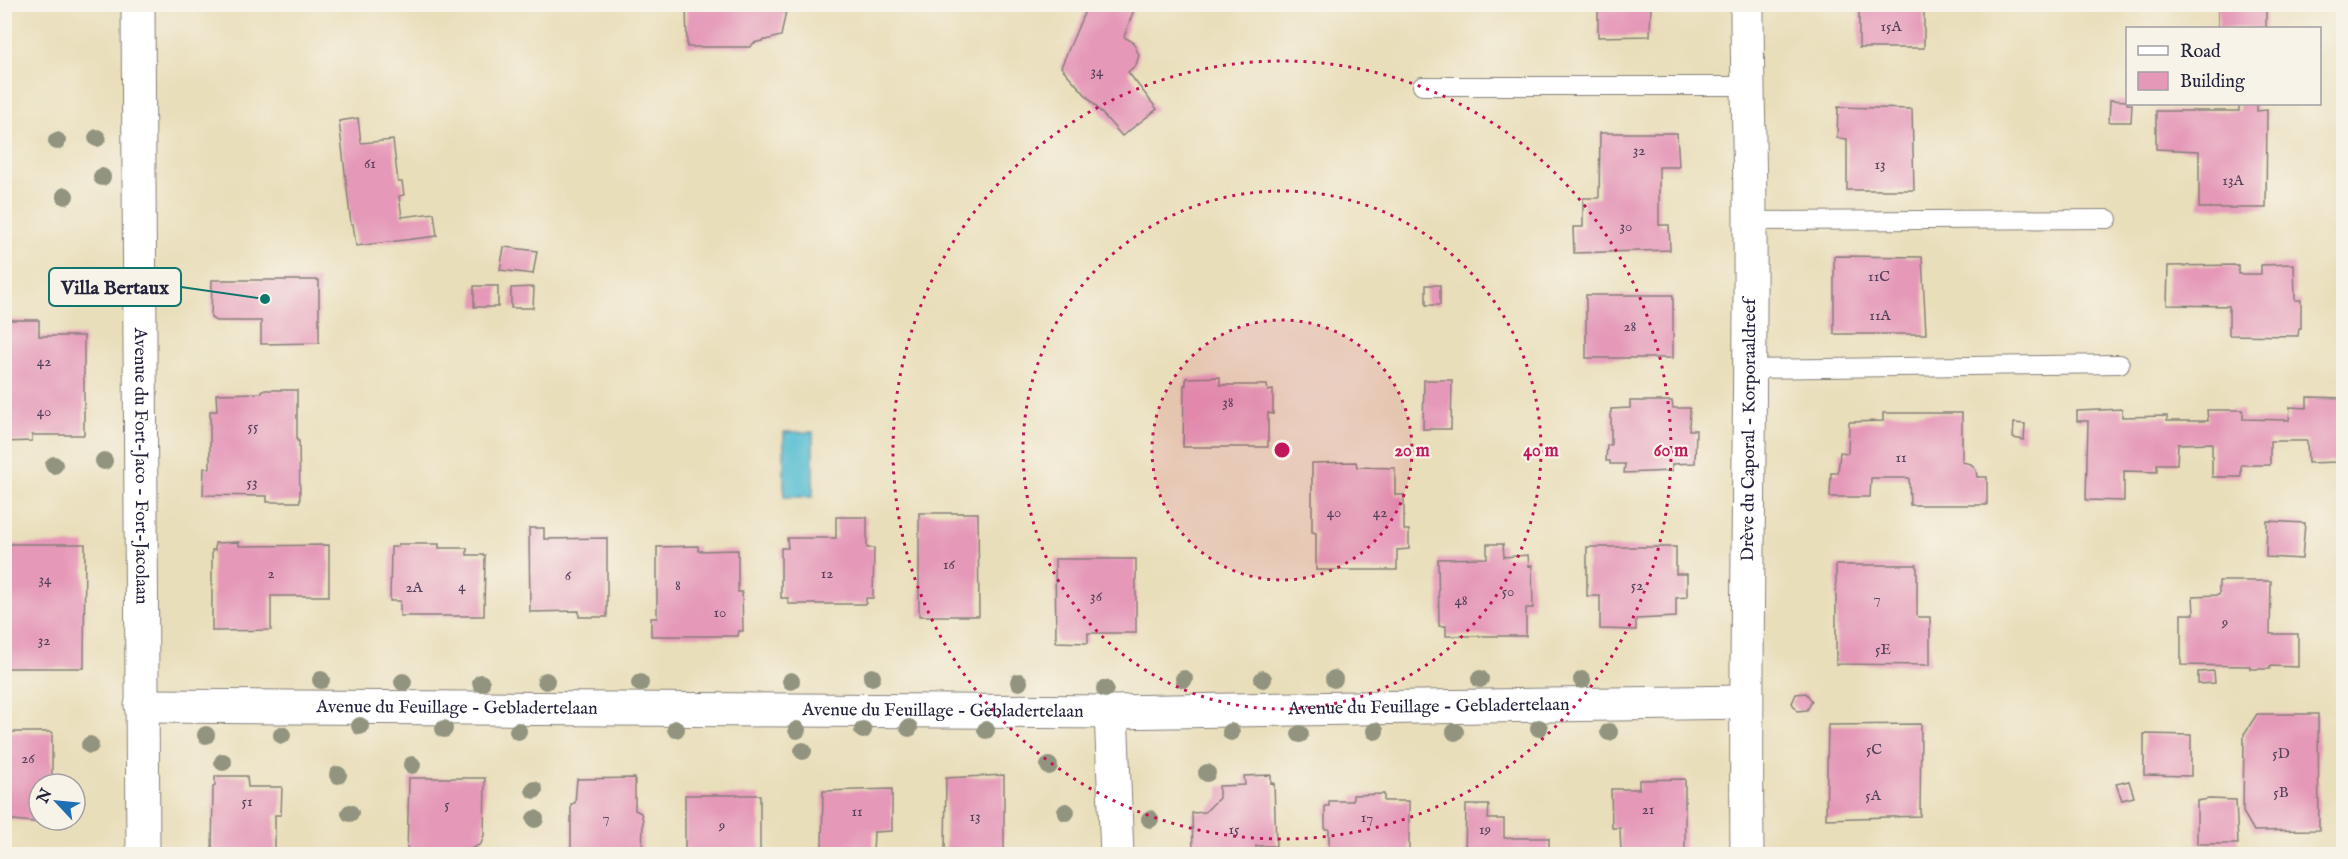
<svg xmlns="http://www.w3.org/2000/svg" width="2348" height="859" font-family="'IM FELL English',serif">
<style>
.water{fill:#55bdd2;stroke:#3c7086;stroke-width:1.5}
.building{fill:#e598b8}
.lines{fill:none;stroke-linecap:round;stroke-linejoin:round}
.lane-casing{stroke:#86807a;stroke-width:20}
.street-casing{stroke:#86807a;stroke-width:35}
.lane{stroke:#fff;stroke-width:18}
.street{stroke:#fff;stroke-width:33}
.tree{fill:#92947f}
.ring{fill:none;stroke:#c2185b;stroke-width:3;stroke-dasharray:3 6}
.labels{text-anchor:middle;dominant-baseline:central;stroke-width:4.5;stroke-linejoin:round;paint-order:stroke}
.number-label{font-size:15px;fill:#53405a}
.street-label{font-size:18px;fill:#22223b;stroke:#f7f3e8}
.centre{fill:#c2185b;stroke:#f7f3e8;stroke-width:3}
.ring-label{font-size:18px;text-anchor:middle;font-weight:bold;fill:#c2185b;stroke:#f7f3e8;stroke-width:4.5;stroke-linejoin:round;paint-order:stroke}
.leader{fill:none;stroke:#0f766e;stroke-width:2}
.callout-dot{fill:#0f766e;stroke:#f7f3e8;stroke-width:2}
.callout{fill:#f7f3e8;stroke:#0f766e;stroke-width:2}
.callout-label{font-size:20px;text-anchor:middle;font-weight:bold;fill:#22223b}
</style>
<rect width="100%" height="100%" fill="#f7f3e8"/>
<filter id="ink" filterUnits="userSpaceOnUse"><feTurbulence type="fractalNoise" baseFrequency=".0167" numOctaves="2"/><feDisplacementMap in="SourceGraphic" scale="12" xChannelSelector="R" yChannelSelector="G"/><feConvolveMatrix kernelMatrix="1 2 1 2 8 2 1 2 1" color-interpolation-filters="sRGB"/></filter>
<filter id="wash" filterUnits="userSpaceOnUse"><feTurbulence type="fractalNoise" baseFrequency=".008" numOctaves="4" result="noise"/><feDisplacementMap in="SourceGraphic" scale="24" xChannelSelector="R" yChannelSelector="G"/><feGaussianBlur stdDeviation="1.35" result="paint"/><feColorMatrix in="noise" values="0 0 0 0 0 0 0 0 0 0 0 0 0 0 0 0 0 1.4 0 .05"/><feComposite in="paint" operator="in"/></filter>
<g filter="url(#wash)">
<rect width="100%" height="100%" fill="#e9deba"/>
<path class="water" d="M784,432h29v65h-29z"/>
<g id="blocks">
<path class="building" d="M686,4h104l-4,7 -5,25 -27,7 -4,4h-63z
M1088,4h48l-12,33 9,5 6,13 -3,10 -8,7 29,37 -35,27 -61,-69z
M1598,4h53l-1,32 -52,1z
M1859,4h65v44h-65z
M2218,4h48v24h-48z
M2110,100l17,1v3h5l-1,18h-22z
M2239,104h18v7l10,-1 -1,98h-67v-57l-43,-2v-38h83z
M1838,107l74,2 2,81h-67v-51l-10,-1z
M358,118l3,25 32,-3 5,42h4l2,13 -5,1 3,21 32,-4 3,23 -81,10 -3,-22h-2l-12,-103z
M1600,133h77l2,34h-20v58h10l1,25 -96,3 -1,-26h10v-29h16z
M504,247l33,4 -4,23 -33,-4z
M1834,256l88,1 4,77h-92z
M2294,264l1,36h6v28h-2l-1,8 -69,-1v-29l-62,-1 1,-39 70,-1v9h23v-9z
M212,280h107v63l-58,1v-23h-45l-5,-3z
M1426,285h14v20h-14z
M474,286h24v21h-24z
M534,287l-1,21h-22v-20z
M1586,295h87v63h-87z
M4,320h35v16h45v99h-52v6l-28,1z
M1220,377v8h47l1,6 5,-1v24l-5,-1v34h-85l1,-62h2v-7z
M1424,380h28l-1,49h-28z
M262,390h35v51h2l1,61h-33v-6l-64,-1 1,-27h6v-57h7l-1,-17 46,-1z
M2307,397l36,1v54h-4l-1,10 -30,1 -1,-22h-37v24h-29v12h-29v-34l-34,1 -1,20h-20v8l-33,-1v30l-38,-1 2,-79h-11v-10l45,-2v8l45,-1v5h41l-1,-11h36v9l46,1 1,-13 17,1z
M1630,401h42l1,7h17l-1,22h7l-1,33 -23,1v7l-48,2 1,-9h-15v-3h-4l1,-16h4v-36l19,-1z
M1883,413h79v49l9,2 5,6 1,7h10v28h-77l-1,-27h-38l-1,19h-40l1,-24h7l2,-21 8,1 1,-31 34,-1z
M2014,423l11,1 -1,16 -11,-2z
M1356,462l1,5 38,1v27h9v35h5v19l-12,1v20h-81v-37l-4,-1v-69z
M919,513h59l1,103h-60z
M836,517h31v31h7l-1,50h-7v6h-78v-6h-7v-50h7l-1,-10h49z
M2267,521l38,2 -3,36 -36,-2z
M529,528h15v11l63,-1v79h-28v-6l-49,1z
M239,542v4l90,-1v51h-58v34l-59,1v-81h3v-7z
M5,544h80l-1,124h-80z
M398,544h41v4h28v7h18l-1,61h-84v-15h-10l1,-54h7z
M1487,544h16l1,13 24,-2 1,11 3,-1 1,43h-7v28h-80v-10h-7l-1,-67 49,-1z
M698,546v5l40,-1v42h4l1,39h-4l-1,5h-87v-18h6v-71z
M1587,547h89v27h11v23l-11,1v19l-40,2v11l-36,-1v-33h-13z
M1055,559h81v74h-48v10l-32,-1z
M1836,565h81v50l1,2h12v48l-94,-1z
M2219,581h52l-1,53h28v33l-28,-1v3h-20v-3l-69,-1v-51h13l-1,-18 26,-1z
M2214,671l1,12 -17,1v-12z
M1806,693l6,8 -5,9 -10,1 -5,-8 4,-9z
M2257,714h61l1,116 -65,1 -11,-19 1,-78z
M1921,724l-1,92 -94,3 2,-94z
M4,732h48v52h-13v36h13v4l-48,-5z
M2144,734l47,1v41l-47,-1z
M1004,775v79h-59l1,-76z
M1271,775v9l3,-1 2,63h-20v8h-63l-1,-41 13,-1 14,-14v-12l26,-1 -1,-9z
M215,776h32l1,11h34l-1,28h-6v39h-63l1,-67 2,-1z
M409,778h76l-1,57 -3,9 -16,8v2h-58z
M635,778v32l6,3 2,8 -1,33h-71v-50l4,-1 2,-24z
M1685,779v75h-64l-1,-26h-8l-1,-39h28v-9z
M2129,781l5,16 -12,3 -6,-16z
M892,789v42l-18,1 -1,22h-63v-6h12l1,-57z
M1384,794v7h25v53h-80v-25h-4v-23h4v-5h24v-6z
M685,795h75v59h-75z
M2209,799l27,1 2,44h-41v-43z
M1466,805h23l-1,14h16v19h45v16h-84z"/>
</g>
</g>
<g filter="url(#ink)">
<use href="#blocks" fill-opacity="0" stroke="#86807a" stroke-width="1.5"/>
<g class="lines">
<g class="lane-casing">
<path id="lane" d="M1422,86h325
M1750,221l358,-2
M1749,369l371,-5"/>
</g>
<g class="street-casing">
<g id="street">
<path id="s1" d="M138,4l5,850"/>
<path id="s2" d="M141,706l970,6 634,-10"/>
<path d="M1111,712l6,142"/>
<path id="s3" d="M1747,854c-2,-210 4,-421 3,-631 0,-73 -3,-146 -3,-219"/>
</g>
</g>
<use href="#lane" class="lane"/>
<use href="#street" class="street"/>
</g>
<g class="tree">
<circle cx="97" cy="138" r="9"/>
<circle cx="57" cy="141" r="9"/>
<circle cx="102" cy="177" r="9"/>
<circle cx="65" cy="196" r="9"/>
<circle cx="104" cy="461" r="9"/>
<circle cx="54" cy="465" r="9"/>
<circle cx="872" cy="677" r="9"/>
<circle cx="1184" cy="679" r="9"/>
<circle cx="1263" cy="679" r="9"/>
<circle cx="1334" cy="679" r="9"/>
<circle cx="1480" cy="679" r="9"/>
<circle cx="321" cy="680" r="9"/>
<circle cx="1582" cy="680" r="9"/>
<circle cx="546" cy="681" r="9"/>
<circle cx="791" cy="681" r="9"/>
<circle cx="403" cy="682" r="9"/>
<circle cx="1019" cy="682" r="9"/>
<circle cx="481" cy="683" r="9"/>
<circle cx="640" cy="683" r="9"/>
<circle cx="1105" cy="689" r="9"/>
<circle cx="360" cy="726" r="9"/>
<circle cx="909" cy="728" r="9"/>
<circle cx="1539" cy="728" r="9"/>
<circle cx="444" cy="729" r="9"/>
<circle cx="676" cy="729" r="9"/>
<circle cx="797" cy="730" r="9"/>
<circle cx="863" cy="730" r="9"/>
<circle cx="986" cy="730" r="9"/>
<circle cx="518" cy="731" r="9"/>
<circle cx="1375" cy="731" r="9"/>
<circle cx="1231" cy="732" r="9"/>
<circle cx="1455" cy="732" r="9"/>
<circle cx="1609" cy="732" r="9"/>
<circle cx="1300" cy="734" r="9"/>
<circle cx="206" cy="735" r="9"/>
<circle cx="282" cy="735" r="9"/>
<circle cx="90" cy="745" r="9"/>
<circle cx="803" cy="751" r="9"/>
<circle cx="223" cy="762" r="9"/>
<circle cx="412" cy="765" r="9"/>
<circle cx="1049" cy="766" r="9"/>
<circle cx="1207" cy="773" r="9"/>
<circle cx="338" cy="775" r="9"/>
<circle cx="534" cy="790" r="9"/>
<circle cx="1066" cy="812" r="9"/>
<circle cx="350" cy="813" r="9"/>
<circle cx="535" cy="819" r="9"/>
<circle cx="1150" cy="819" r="9"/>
</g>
</g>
<circle cx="1282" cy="450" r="130" fill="#c2185b" fill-opacity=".12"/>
<g class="ring">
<circle cx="1282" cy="450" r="130"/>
<circle cx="1282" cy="450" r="259"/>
<circle cx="1282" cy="450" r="389"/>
</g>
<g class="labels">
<g class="number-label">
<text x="1891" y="26">15A</text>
<text x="1097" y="71">34</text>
<text x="1639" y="150">32</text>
<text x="370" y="163">61</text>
<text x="1880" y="164">13</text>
<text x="2233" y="180">13A</text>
<text x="1626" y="226">30</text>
<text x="1879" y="276">11C</text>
<text x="1880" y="315">11A</text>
<text x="1630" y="326">28</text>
<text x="44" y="361">42</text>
<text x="1228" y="402">38</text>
<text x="44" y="411">40</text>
<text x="253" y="426">55</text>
<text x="1901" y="457">11</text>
<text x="252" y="482">53</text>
<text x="1334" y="512">40</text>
<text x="1380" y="512">42</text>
<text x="949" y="564">16</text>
<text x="271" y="573">2</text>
<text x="827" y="573">12</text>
<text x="568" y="575">6</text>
<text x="45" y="579">34</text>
<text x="678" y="585">8</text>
<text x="1637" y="585">52</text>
<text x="462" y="586">4</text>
<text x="414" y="587">2A</text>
<text x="1508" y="591">50</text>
<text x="1096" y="596">36</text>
<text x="1877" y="598">7</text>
<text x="1461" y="600">48</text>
<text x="720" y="612">10</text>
<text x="2225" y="622">9</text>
<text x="44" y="640">32</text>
<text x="1883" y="649">5E</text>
<text x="1874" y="749">5C</text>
<text x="2281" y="753">5D</text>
<text x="28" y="758">26</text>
<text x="2281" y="792">5B</text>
<text x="1873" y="795">5A</text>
<text x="247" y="801">51</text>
<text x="447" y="804">5</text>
<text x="1648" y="809">21</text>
<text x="857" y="811">11</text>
<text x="975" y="816">13</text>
<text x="606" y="817">7</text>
<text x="1367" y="817">17</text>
<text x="722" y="825">9</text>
<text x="1234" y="829">15</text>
<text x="1485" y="829">19</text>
</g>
<g class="street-label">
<text stroke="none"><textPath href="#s3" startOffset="424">Drève du Caporal - Korporaaldreef</textPath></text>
<text stroke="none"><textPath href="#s1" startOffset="462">Avenue du Fort-Jaco - Fort-Jacolaan</textPath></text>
<text stroke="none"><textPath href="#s2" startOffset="1288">Avenue du Feuillage - Gebladertelaan</textPath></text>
<text stroke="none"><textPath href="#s2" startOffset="316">Avenue du Feuillage - Gebladertelaan</textPath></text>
<text stroke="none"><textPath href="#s2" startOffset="802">Avenue du Feuillage - Gebladertelaan</textPath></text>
</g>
</g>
<circle cx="1282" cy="450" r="9" class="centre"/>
<g class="ring-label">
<text x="1412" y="456">20 m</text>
<text x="1541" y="456">40 m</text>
<text x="1671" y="456">60 m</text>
</g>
<path class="leader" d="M265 299L181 287"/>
<circle class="callout-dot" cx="265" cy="299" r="6"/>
<rect class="callout" x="49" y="268" width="132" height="38" rx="6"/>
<g class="callout-label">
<text x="115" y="294">Villa Bertaux</text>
</g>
<rect width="2348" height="859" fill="none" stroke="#f7f3e8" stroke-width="24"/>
<rect x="2126" y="27" width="195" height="78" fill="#f7f3e8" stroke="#a29fa3" stroke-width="1.5"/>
<rect x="2138" y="46" width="30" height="9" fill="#ffffff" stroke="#a29fa3" stroke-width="1.5"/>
<text x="2180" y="57" font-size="18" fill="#22223b">Road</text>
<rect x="2138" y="72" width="30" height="18" fill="#e598b8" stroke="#a29fa3" stroke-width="1.5"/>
<text x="2180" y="87" font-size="18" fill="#22223b">Building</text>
<g transform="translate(57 802) rotate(296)"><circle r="28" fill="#f7f3e8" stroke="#a29fa3" stroke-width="1.5"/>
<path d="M0-4.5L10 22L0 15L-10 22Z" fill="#1f6fb2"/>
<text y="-9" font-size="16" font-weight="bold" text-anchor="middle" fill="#22223b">N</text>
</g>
</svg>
